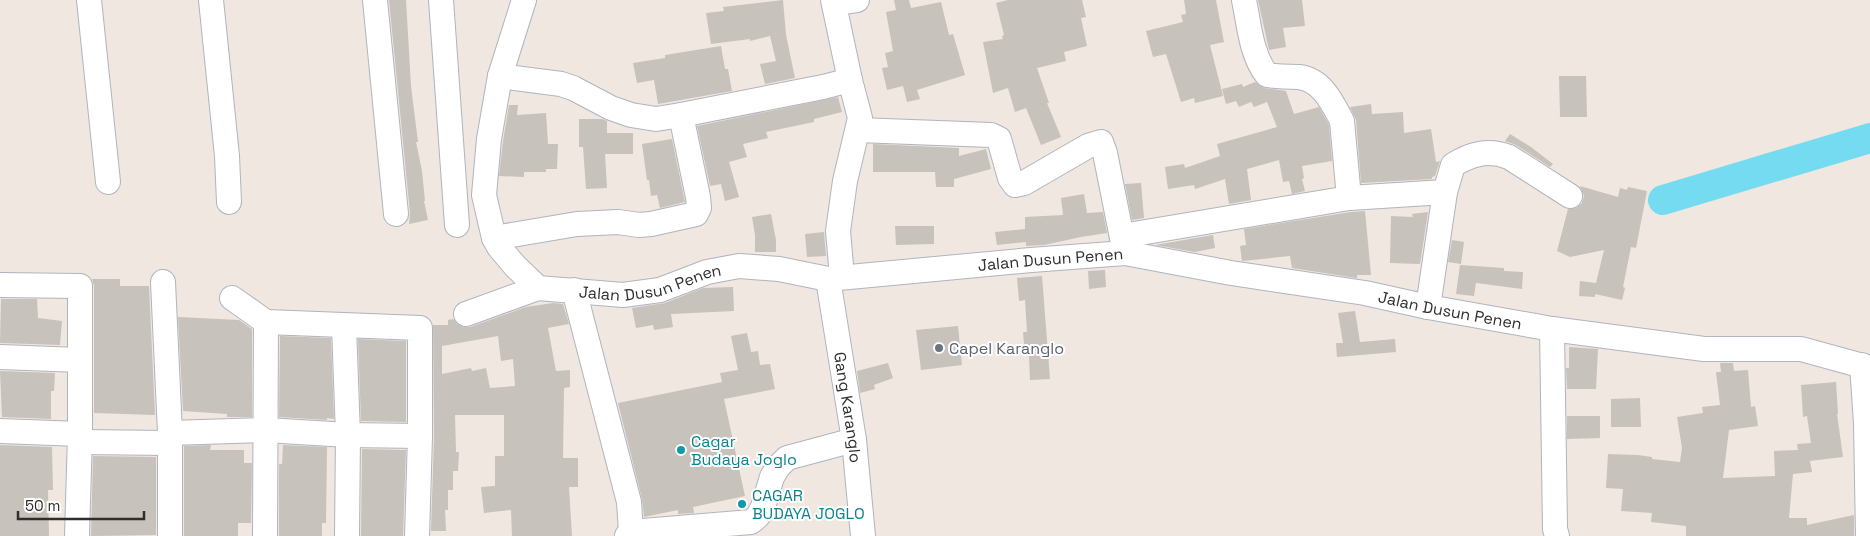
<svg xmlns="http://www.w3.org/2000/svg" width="1870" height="536" font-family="'Space Grotesk',sans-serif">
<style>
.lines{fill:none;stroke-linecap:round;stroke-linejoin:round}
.river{stroke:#74dbf0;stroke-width:30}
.building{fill:#c8c2bc;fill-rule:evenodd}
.minor-casing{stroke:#b0b4be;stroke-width:26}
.minor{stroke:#fff;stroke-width:24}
.worship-dot{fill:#6b7280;stroke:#fff;stroke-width:2}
.culture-dot{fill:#0f9aa8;stroke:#fff;stroke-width:2}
.labels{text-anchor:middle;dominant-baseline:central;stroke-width:4;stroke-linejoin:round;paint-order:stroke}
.street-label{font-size:16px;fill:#2e2e2e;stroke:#fff}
.worship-label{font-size:16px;fill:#5b616d;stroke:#fff;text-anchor:start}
.culture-label{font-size:16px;fill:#0d838f;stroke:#fff;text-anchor:start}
</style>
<rect width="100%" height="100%" fill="#efe7e0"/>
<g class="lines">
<path class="river" d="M1663,200l207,-62"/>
</g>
<path class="building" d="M389,0h17l5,86 7,56h-2l6,29 3,30h-1l4,19 -19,4 1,-11z
M783,0l3,35 9,43 -30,6 -5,-20 16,-3 -6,-25 -20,5v-2l-39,5 -5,-31 18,-2 -1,-4z
M894,0h15l2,8 30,-6 8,33 4,-1 12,41 -48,15 3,9 -13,3 -4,-16 -16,4 -5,-22 6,-1 -3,-14 8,-2 -7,-39 10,-2z
M1008,0h74l4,17 -5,1 6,28 -23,6 2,9 -29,7 12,35h-2l14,34 -20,8 -15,-37 -11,4 -7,-24 -15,5 -10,-51 20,-3 -1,-3 2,-1 -8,-32z
M1184,0h32l8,42 -14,3 13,51 -28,7 -1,-5 -13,4 -15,-48 -13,3 -7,-26 37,-9 -2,-7 5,-1z
M1258,0h44l3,26 -22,2 3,19 -17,3z
M721,46l4,23h3l4,22 -74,13 -4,-24 -17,3 -4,-20 32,-5v-3z
M1559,76h27l1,41h-27z
M1255,82l9,6 22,3 8,23 25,-7 10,18 3,36 -30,5 2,12 -2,1 3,12 -13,3 -3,-13 -6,1 -4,-22 -32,9 4,31 -22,4 -4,-25 -30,10 -1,-4 -26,4 -3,-22 19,-3 1,4 35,-12 -3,-12 60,-17 -10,-25 -13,5 -3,-5 -12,5 -3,-6 -10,3 -4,-15 20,-5 1,3z
M838,97l4,15 -28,7v3l-48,10 2,6 -25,6 4,13 -18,5 10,35 -14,4 -4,-17 -11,2 -13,-60z
M1371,104l1,10 31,-2 1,21 27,-4 5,33 4,-1 -5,15 -3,1v2l-71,4 -5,-63 -6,-13z
M509,105h9l-1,10 29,-2 2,31h10l-1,25h-11v3h-22v5l-25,-1 4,-35z
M579,119h23l5,2v12h26v21h-28l2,34 -21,1 -3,-42h-4z
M1510,134l21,13 22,17 -3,3 -34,-22 -11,-4z
M672,139l13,63 -25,6 -3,-13 -6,1 -2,-16h-2l-5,-36z
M873,144l86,4v8l27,-7 5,20 -37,10v8h-18l-1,-15h-62z
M1141,183l3,35 -12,2 -7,-36z
M1580,186l38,11 2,-9 7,2 1,-3 19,4 -11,57 -5,-1 -8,40 2,1 -3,12 -27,-6v3l-16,-1 1,-15 16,2 8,-33 -34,7 -13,-6 11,-42 8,-1 6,-5 2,-7z
M1084,194l3,19 16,-1 4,21 -26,4 -37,8 -18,1v-4l-29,3 -2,-13 30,-3v-12l38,-2 -2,-17z
M1365,211l6,64h-14v3h-1l-64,-10 -2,-12 -48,5 -2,-15 6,-1 -2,-16 107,-17z
M1428,212l-8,52 -30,-1 1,-47 22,1 -1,-3z
M771,214l5,26v12h-21v-17l-3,-18z
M895,226h39v18l-38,1z
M824,232l2,24 -19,1 -2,-23z
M1213,235l2,13 -20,4 -40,-7z
M1452,240l12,2 -3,22 -13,-2z
M1460,265l44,3v3l19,1 -1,17 -46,-6 -2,13 -18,-2z
M1105,270l1,17 -17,2 -1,-18z
M1042,276l8,103 -20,1 -1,-24h-4l-2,-24h4l-2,-32 -6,1 -2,-23z
M92,279h28v7h29l6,129 -61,-2v-127z
M733,287l1,24 -63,3 2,13 -19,3 -1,-5 -17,3 -4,-20 33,-5 38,-15z
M1,299h36l1,19 24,3 -2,24 -60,-2z
M553,303l10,1 6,20 -21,4 8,43 14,-1v17l-6,1 -1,70h15v29h-9l3,49h-60l-1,-26 -27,3 -3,-26 14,-1v-30h9v-41h-49l1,37h3l-1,19h-5v19h-5v20h-3l1,21h-15l3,-95 -1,-111h15v-5l5,-1 4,5 6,3h7l56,-20zM498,336l3,25 12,-2 2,27 -25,2 -4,-20 -14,3 -1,-3 -29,6v-28z
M1355,311l5,31 35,-3 1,13 -59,5 -1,-14h7l-5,-30z
M178,317l61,3 13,9v88h-25v-3l-44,-3z
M958,326l4,39 -41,5 -5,-40z
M747,333l4,19 7,-1 2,14 10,-1 5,25 -51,10 21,97 -52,11 1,6 -16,1v-4l-34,7 -2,-18 -24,-96 104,-21 -2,-9 18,-3 -7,-34z
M280,336l51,2 3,81 -7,-1v2l-48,-3z
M358,339l48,2v81l-45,-1z
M1569,347l29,2 -2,40h-29l-1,-21h3z
M888,363l5,15 -19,7 1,4 -15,4 -3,-22z
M1720,363h13l1,8 14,-1 3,37 4,-1 3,20 -29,4 -6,48 52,-2 -1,-25 24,-1 -1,-6 14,-1 -4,-27 -4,1 -2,-32 35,-3 2,32h-1l6,43 -33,4 2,11 -19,2 -4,44h18v7l47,-10v21h-168v-10l-35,-4 1,-9 -31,-2 2,-22 -17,-1 2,-34 30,1 14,2v2l28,3 2,-14 -5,-31 26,-4 -1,-6 18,-2 -4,-33h5z
M0,371l55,2 -1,18h-3v28l-49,-2z
M1640,398l1,29h-30v-28z
M1567,416h33v22l-33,1z
M0,445l52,2 1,43h-5l1,46h-49z
M211,445l-1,5h34v13h8l-1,60h-13v13h-54v-90z
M283,445l44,2 -1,76h-4v13h-43v-72h3z
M362,449l44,1 -3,86h-42z
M93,456l63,1v78l-65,1z"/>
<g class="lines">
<g class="minor-casing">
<g id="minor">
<path d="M89,0l19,182"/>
<path d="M211,0l16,156 2,46"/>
<path d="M375,0l21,214"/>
<path d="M441,0l16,225"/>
<path id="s1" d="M524,0l-24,76 -11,63 -5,56 10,43 5,9 16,19 23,22 85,7 37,-5 47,-18 32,-6 40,3 49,10 203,-19 94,-7 106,20 134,20 63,14 124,22 152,20h97l69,19"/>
<path d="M1244,0c5,24 7,55 23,75 11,2 21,2 32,2 23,3 33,25 43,44l7,77"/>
<path d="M834,3l23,-3"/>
<path d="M500,76l61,8 12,4 38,20 20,7 25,4 25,-4 142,-28 27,-7 -17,-80"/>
<path d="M858,130l133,5 8,4 11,39 5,7 9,-2 64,-37 13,-4 4,11 20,100"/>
<path d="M1122,236l227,-38 96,-6"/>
<path d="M494,238l83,-14 41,-2 21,3 12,-1 45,-10 3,-6 -1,-11 -17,-82"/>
<path d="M842,277l-4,-46 7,-50 15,-63 -10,-38"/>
<path id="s2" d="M828,279l26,161 9,96"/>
<path d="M163,282l7,151v103"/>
<path d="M0,285l80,1v148l-3,102"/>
<path d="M574,290l55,212 2,30"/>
<path d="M232,298l34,24 -1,214"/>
<path d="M1428,307l17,-115 8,-27c18,-11 35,-16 56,-8l61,39"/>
<path d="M466,314l72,-26"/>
<path d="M266,322l154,6v108l-3,100"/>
<path d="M344,326l4,109 -1,101"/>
<path d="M1552,329l3,200 2,7"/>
<path d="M0,357l80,3"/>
<path d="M1862,365l4,58 2,113"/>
<path d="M0,431l80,3"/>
<path d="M170,433l96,-3 82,5 72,1"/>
<path d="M80,442l90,1"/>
<path d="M627,536l4,-4 120,-10 7,-6 5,-9 9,-30 6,-10 9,-9 67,-18"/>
</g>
</g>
<use href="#minor" class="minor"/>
</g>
<circle class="worship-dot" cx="939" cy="348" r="5"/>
<g class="culture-dot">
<circle cx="681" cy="450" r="5"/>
<circle cx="742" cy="504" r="5"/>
</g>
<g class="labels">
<g class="street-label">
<text stroke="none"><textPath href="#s1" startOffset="830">Jalan Dusun Penen</textPath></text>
<text stroke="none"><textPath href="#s1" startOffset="425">Jalan Dusun Penen</textPath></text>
<text stroke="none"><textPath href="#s1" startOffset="1235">Jalan Dusun Penen</textPath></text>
<text stroke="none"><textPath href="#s2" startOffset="130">Gang Karanglo</textPath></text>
</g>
<g class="worship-label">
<text x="949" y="348">Capel Karanglo</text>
</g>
<g class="culture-label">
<text x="691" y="441">Cagar<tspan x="691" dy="18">Budaya Joglo</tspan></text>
<text x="752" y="495">CAGAR<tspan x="752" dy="18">BUDAYA JOGLO</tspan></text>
</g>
</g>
<path d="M18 511v8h126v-8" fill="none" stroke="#2e2e2e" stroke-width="2.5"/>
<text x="25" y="511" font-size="15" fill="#2e2e2e" stroke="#ffffff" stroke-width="4" paint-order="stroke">50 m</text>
</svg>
